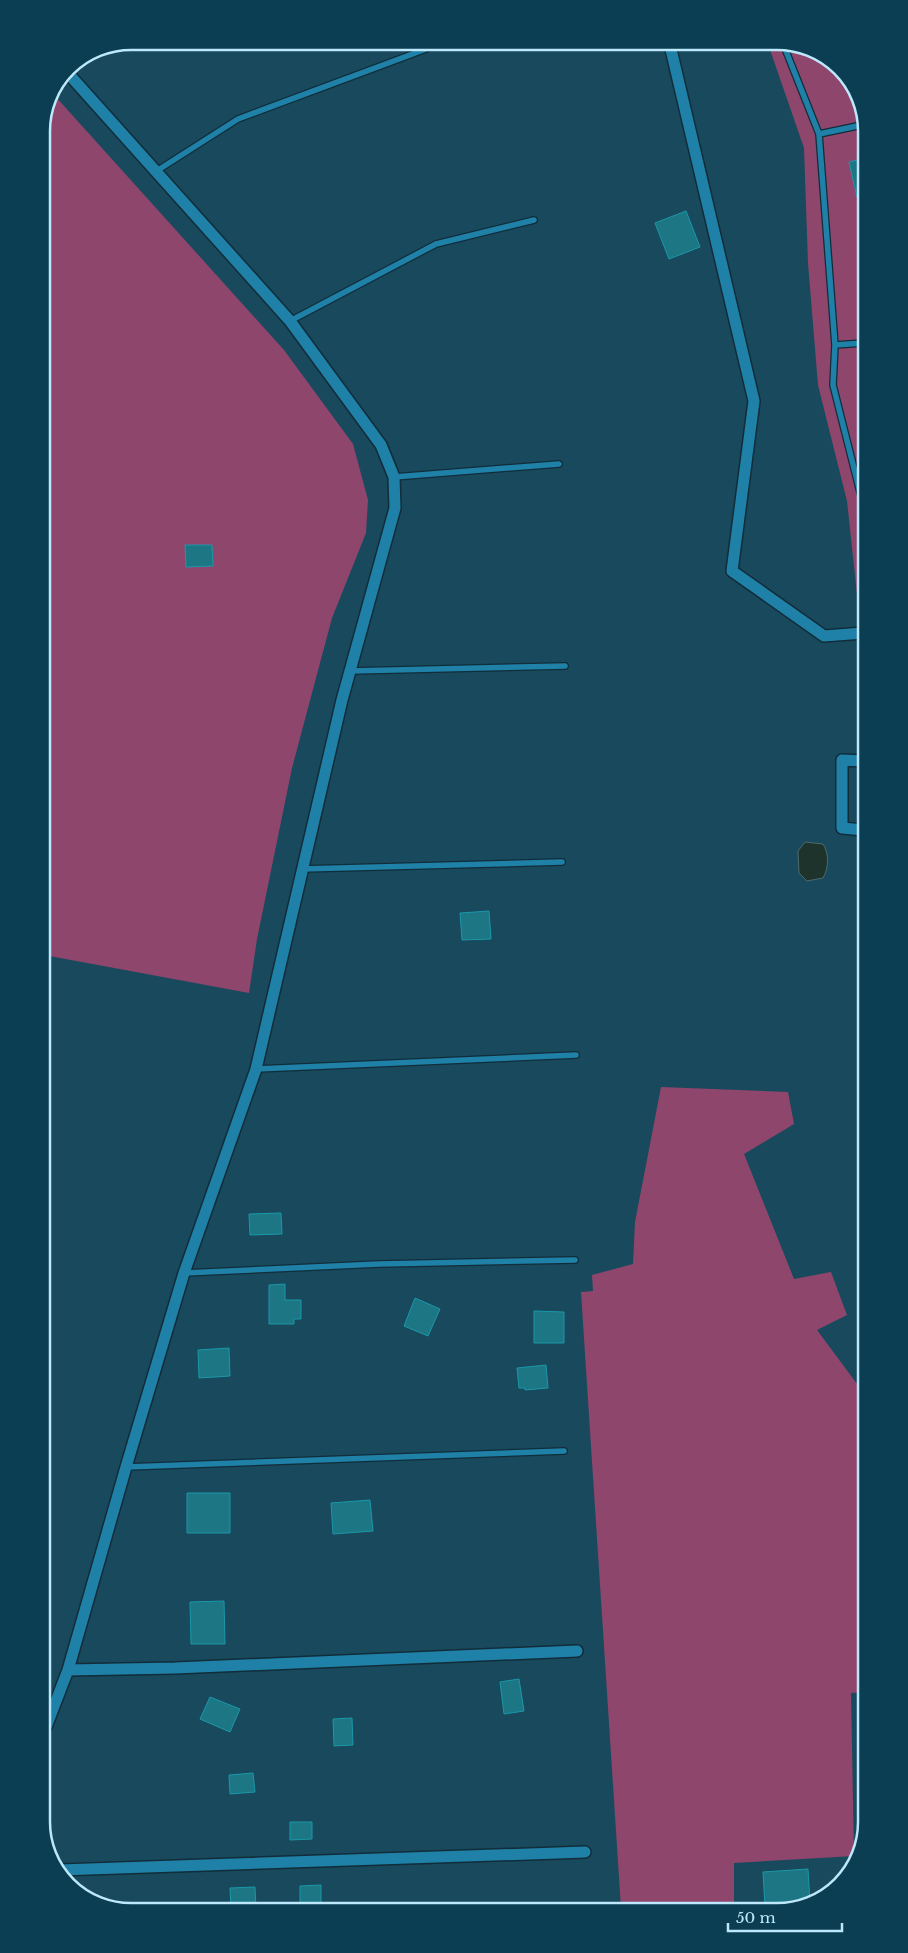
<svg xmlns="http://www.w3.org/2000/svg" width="908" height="1953" font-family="'Libre Baskerville',serif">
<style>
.green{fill:#8f466c}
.water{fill:#1e332c;stroke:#4e696a}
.building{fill:#1c7683;stroke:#1b98a9}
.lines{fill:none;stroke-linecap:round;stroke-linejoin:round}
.service-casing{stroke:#112d3a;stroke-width:8}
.minor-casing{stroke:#112d3a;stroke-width:14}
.service{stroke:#1f81a7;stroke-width:5.5}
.minor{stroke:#1f81a7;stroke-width:11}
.rim{fill:none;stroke:#bde7fb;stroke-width:2.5}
</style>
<rect width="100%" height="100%" fill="#19495d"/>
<path class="green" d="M767,41h16l48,19 31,42 1,519 -3,1 -13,-121 -29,-116 -10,-122 -4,-115z
M55,96l229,254 69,94 15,56 -2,33 -34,85 -40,150 -35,171 -8,54 -205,-38 -3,-830z
M661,1087l127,5 6,32 -50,30 50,125 37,-7 16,43 -30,15 49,66v296l-15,1 3,163 -120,7v44l-113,1 -40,-616 12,-1 -1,-16 41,-11 2,-42z"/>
<path class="water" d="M805,842l18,2c6,9 6,24 0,34l-16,3 -8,-8 -1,-22z"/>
<path class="building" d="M862,159v37l-5,1 -8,-35z
M686,211l14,36 -31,12 -14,-36z
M185,545h27l1,21 -27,1z
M489,911l2,28 -29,1 -2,-27z
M281,1213l1,21 -32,1 -1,-21z
M285,1284v16h16v19h-7v5h-25v-39z
M415,1298l25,11 -12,27 -24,-10z
M534,1311l30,1v31h-30z
M229,1348l1,28 -31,2 -1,-28z
M546,1365l2,23 -23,2v-2h-6l-2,-20z
M187,1493h43v40h-43z
M370,1500l3,31 -40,3 -2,-31z
M224,1601l1,43h-34l-1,-42z
M519,1679l5,32 -20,3 -4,-32z
M210,1697l30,12 -10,23 -30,-13z
M352,1718l1,27 -19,1 -1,-27z
M253,1773l2,19 -25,2 -1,-19z
M290,1822h22v17l-22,1z
M808,1869l2,35 -4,3h-41l-2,-35z
M321,1885v21h-21v-20z
M255,1887l1,22 -25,1 -1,-22z"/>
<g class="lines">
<g class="service-casing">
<path id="service" d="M782,41l37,93 16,211 -2,40 30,119
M819,134l43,-9
M155,172l83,-53 188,-70
M290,321l146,-77 98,-24
M835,345l28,-2
M394,477l165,-13
M350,671l215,-5
M301,869l261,-7
M256,1069l320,-14
M184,1273l195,-9 196,-4
M126,1467l438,-16"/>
</g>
<g class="minor-casing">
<path id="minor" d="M669,41l85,360 -22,170 92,65 39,-3
M864,761l-22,-1v68l22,2
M68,1670l107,-2 402,-17
M46,1727l22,-57 58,-203 58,-194 72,-204 86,-369 53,-192 -1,-31 -13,-32 -91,-124 -224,-250
M60,1870l525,-18"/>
</g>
<use href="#service" class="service"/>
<use href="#minor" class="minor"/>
</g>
<path d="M0 0H908V1953H0ZM131 50H777A81 81 0 0 1 858 131V1822A81 81 0 0 1 777 1903H131A81 81 0 0 1 50 1822V131A81 81 0 0 1 131 50Z" fill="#0b3e52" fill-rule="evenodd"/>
<path class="rim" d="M131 50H777A81 81 0 0 1 858 131V1822A81 81 0 0 1 777 1903H131A81 81 0 0 1 50 1822V131A81 81 0 0 1 131 50Z"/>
<path d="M728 1923v8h114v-8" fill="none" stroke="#bde7fb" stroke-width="2.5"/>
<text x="736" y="1923" font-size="15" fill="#bde7fb" stroke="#0b3e52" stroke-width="4" paint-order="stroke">50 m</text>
</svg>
